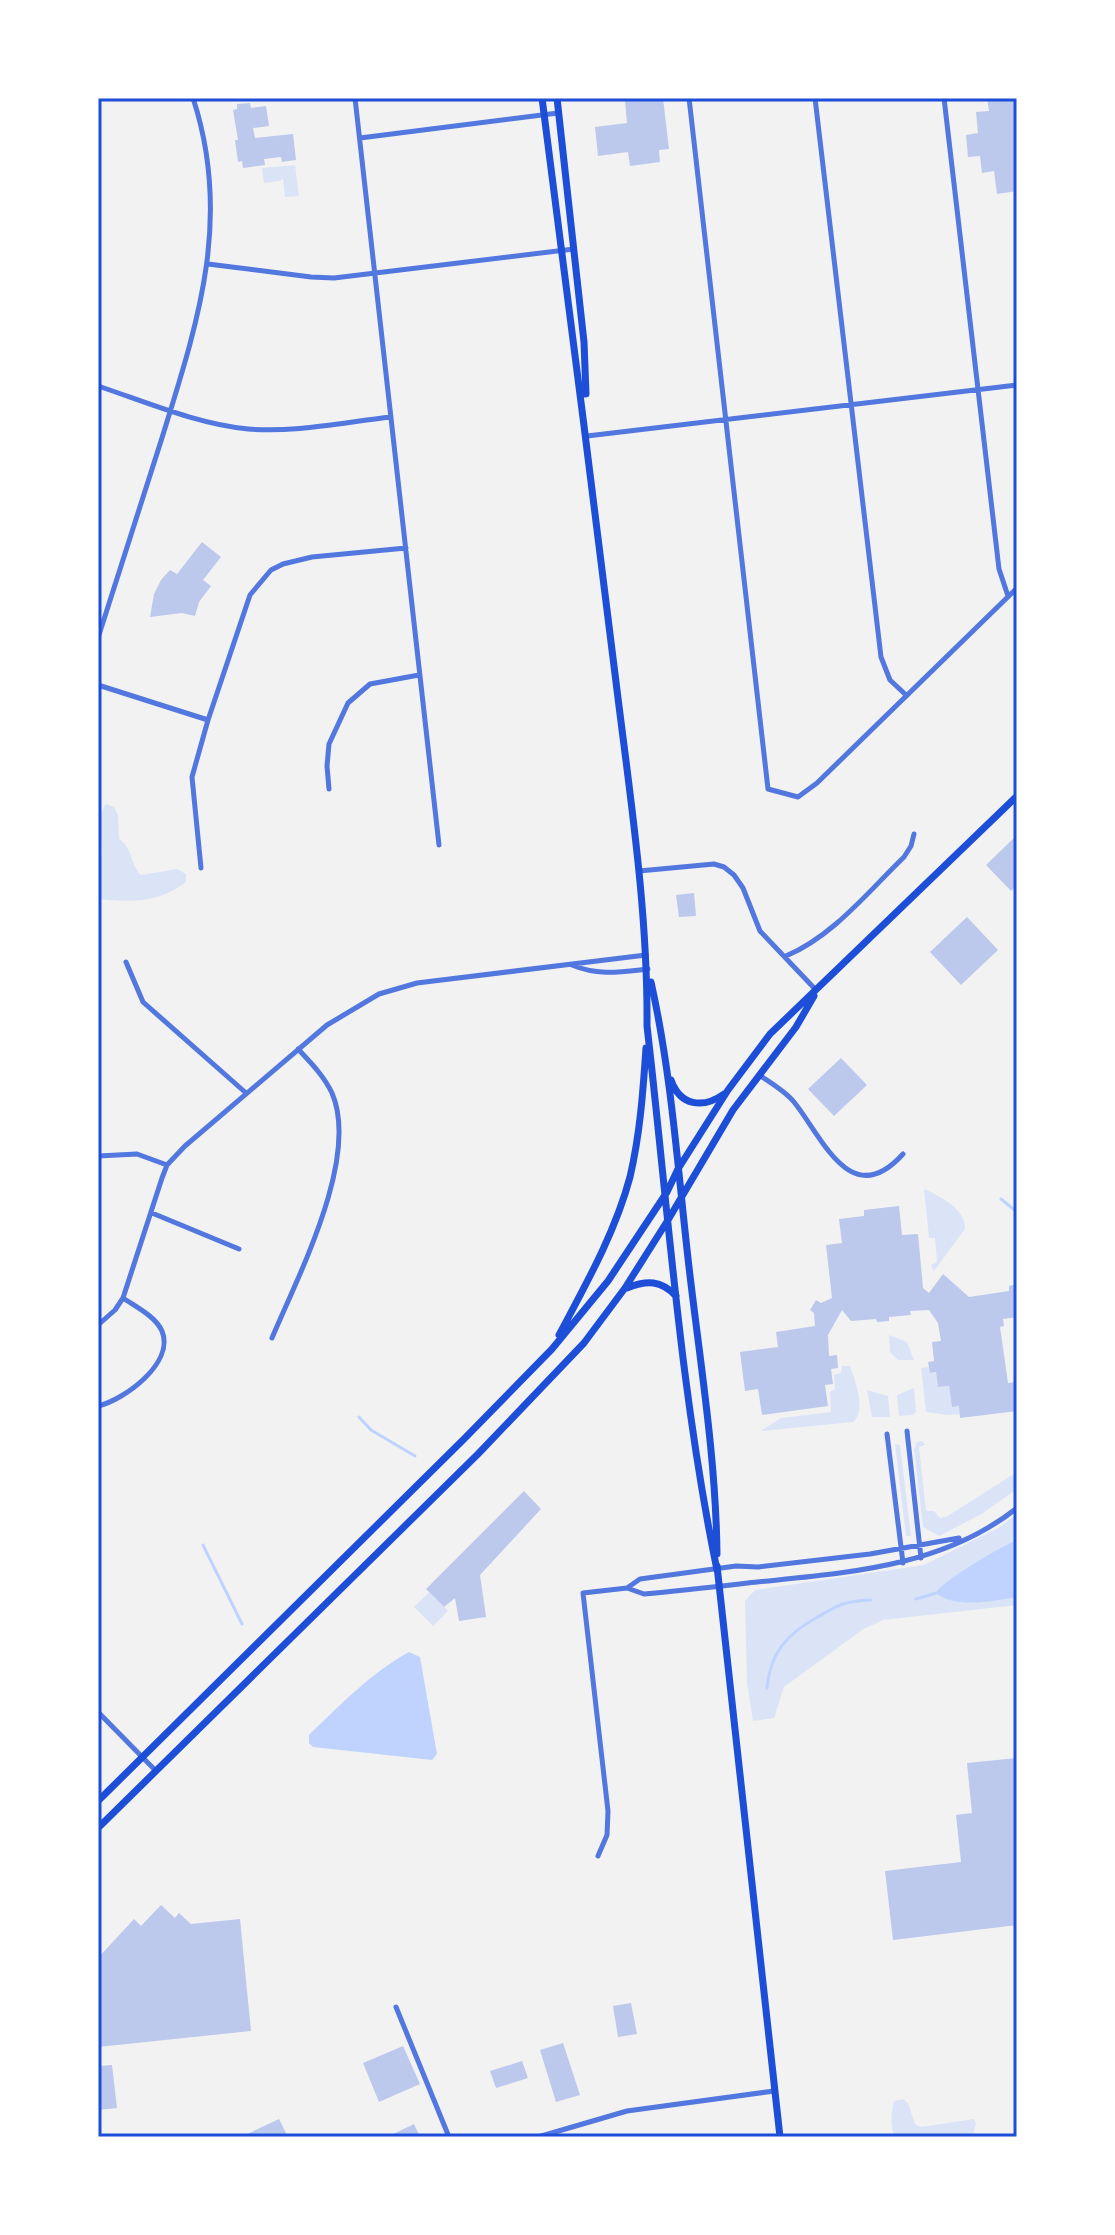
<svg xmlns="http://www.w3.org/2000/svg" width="1115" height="2235" font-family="'Space Grotesk',sans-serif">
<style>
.green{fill:#dbe4f7}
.water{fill:#bfd3fe}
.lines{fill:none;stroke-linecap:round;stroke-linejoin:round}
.stream{stroke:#bfd3fe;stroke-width:3}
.building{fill:#bdc9ec}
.minor{stroke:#5277de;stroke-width:5}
.secondary{stroke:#1d4ed8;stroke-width:7}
.neatline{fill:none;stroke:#1d4ed8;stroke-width:3}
</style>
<rect width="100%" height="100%" fill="#f2f2f2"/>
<path class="green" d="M295,165l4,31 -14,1 -2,-19 -3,3 -16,2 -2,-15z
M106,804l8,3 4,8 1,24c14,9 11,25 22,36l36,-6 9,5v8c-29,22 -54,20 -88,17v-44h4c1,-18 -7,-35 4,-51z
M924,1189c16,7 42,20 41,40l-31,42 -3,-6 6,-3 -2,-24h-6z
M889,1335l18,7 7,18h-16l-8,-8z
M842,1366h8c5,15 17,44 3,56l-92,9 20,-13 50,-6 -1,-20 5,-3 -1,-14 7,-2z
M929,1367l1,6 6,-1 2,15 11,-1 3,21 7,-1 1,8 -12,1 -22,-3 -5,-44z
M914,1388l2,24 -4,3 -13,1 -2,-21z
M867,1390l21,6 2,21h-18z
M922,1441l3,4 -6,2 7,64h8l6,7 6,-1 71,-45v17l-37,26 -41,21 -16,-9 -9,-78 3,-7z
M895,1444l5,1 11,91h-5z
M1017,1514v91l-134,15 -21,10 -78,57 -10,31 -21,3 -6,-38 -2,-82 10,-11 169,-25 74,-37z
M429,1592l19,19 -15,15 -19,-19z
M903,2099l5,4 7,21 6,3 53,-8 2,5 -4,13h-77c-5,-10 -4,-25 -1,-36z"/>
<path class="water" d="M1017,1540v57c-23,4 -62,12 -81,-4 6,-12 66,-47 81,-53z
M409,1652l11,5 17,97 -5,6 -119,-13 -4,-4v-8c31,-30 62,-62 100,-83z"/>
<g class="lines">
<path class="stream" d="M1001,1199l16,13
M359,1417l12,13 44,26
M203,1545l39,79
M916,1599l20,-6
M767,1688c3,-35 20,-54 49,-70 22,-13 28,-17 55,-18"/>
</g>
<path class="building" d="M663,98l6,51 -10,1 1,12 -30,4 -2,-14 -30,4 -3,-29 32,-4 -2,-22z
M987,98h30v93l-20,3 -3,-23 -12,2 -2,-17 -12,1 -2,-22 12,-2 -2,-21 13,-1z
M250,103l1,5 15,-2 3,20 -16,2 2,10 38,-4 3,26 -14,2 -1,-5 -17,2 1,6 -22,3 -1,-7 -4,1 -3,-22h3l-5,-30 4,-1v-5z
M202,542l19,15 -18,23 8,6 -12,16 -4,14 -13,-3 -32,4 4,-23 7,-14 9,-10 7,4z
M1017,835v50l-6,6 -25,-26z
M694,893l2,23 -17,1 -3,-22z
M967,917l31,33 -37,35 -31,-33z
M841,1058l26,27 -33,31 -26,-27z
M899,1206l3,29 16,-1 5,54 6,5 14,-19 26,23 40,-6v-5l8,-2v33l-14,2 1,7 -4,1 8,56 7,-1 2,29 -57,7 -1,-12 -7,1 -3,-21 -11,1 -2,-15 -6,1 -2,-11 6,-1 -2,-19 9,-1 -3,-18 -9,-13 -19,1 1,4 -22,2v4l-12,1 -1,-3 -25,2 -9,-11 -14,25 1,21 8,-1 1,13 -7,1 2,15 -8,1 3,21 -66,9 -4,-26 -13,2 -5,-39 38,-5 -2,-15 39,-6 -1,-13 -4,-3 6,-10 5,3 11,-5 -6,-53 16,-2 -3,-24 25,-3v-6z
M524,1491l17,18 -61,66 6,42 -27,4 -4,-23 -11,9 -18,-18z
M1017,1758v167l-124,15 -8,-69 76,-9 -5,-47 16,-2 -5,-50z
M161,1905l14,13 4,-5 12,11 49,-5 11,112 -153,16v-89l36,-39 7,7z
M631,2003l6,31 -19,3 -5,-31z
M563,2043l17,52 -24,7 -16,-52z
M403,2046l17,38 -41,18 -16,-39z
M522,2061l6,17 -32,10 -6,-17z
M112,2065l5,43 -19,2v-44z
M279,2119l9,18h-47z
M414,2124l6,13h-33z"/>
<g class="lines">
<path class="minor" d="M355,98l84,747
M689,98l79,691 30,8 19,-14 200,-195
M815,98l66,559 9,23 16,15
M944,98l55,471 9,27
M360,138l198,-25
M208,264l103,13 23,1 240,-29
M98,386c48,16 99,38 150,43 46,4 97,-7 143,-12
M587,436l430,-51
M98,638c21,-65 42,-131 63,-197 36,-116 72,-221 32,-343
M98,685l110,35
M329,789l-2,-23 2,-22 19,-41 22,-19 49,-9
M201,868l-9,-91 16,-57 42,-125 21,-25 12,-6 29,-7 94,-9
M639,871l75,-7 10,3 10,8 9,13 17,43 56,59
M786,956c47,-20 81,-63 118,-99l7,-11 3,-12
M126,962l17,40 103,91
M572,965c26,11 48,7 76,4
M759,1075c12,8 26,16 35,27 29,36 57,110 109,52
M98,1156l39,-2 30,11
M152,1213l87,36
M98,1325l17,-15 8,-12 39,-120 5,-13 18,-19 142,-121 52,-31 38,-11 229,-28
M272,1338c26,-62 88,-180 60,-245 -8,-17 -21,-30 -34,-44
M98,1406c26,-6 77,-43 64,-75 -7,-15 -26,-24 -39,-33
M907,1431l14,127
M887,1434l16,129
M627,1588l13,-9 96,-13 22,1 112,-13 89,-16
M98,1712l58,59
M598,1856l9,-21 1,-24 -25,-218 44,-5 17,6c34,-3 69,-7 104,-11 94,-10 192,-14 269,-75
M396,2007l53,130
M538,2137l89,-26 147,-20"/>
<path class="secondary" d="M542,98c24,195 51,389 74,584 14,114 32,229 31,344 21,181 33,365 70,544
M557,98l27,244 2,52
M651,982c21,94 27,191 38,285 11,95 27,191 28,287
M671,1080c9,26 32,29 53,14
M627,1288c20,-8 34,-8 49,8
M559,1335c27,-51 56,-102 71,-158 10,-43 13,-85 16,-129
M717,1566l63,571
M98,1801l366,-362 88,-90 56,-68 59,-89 11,-23 50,-79 42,-56 247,-238
M98,1828l380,-374 106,-111 41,-55 43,-68 65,-110 63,-83 18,-31"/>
</g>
<rect width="1115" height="2235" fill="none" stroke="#ffffff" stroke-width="200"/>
<rect x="100" y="100" width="915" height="2035" class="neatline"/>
</svg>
